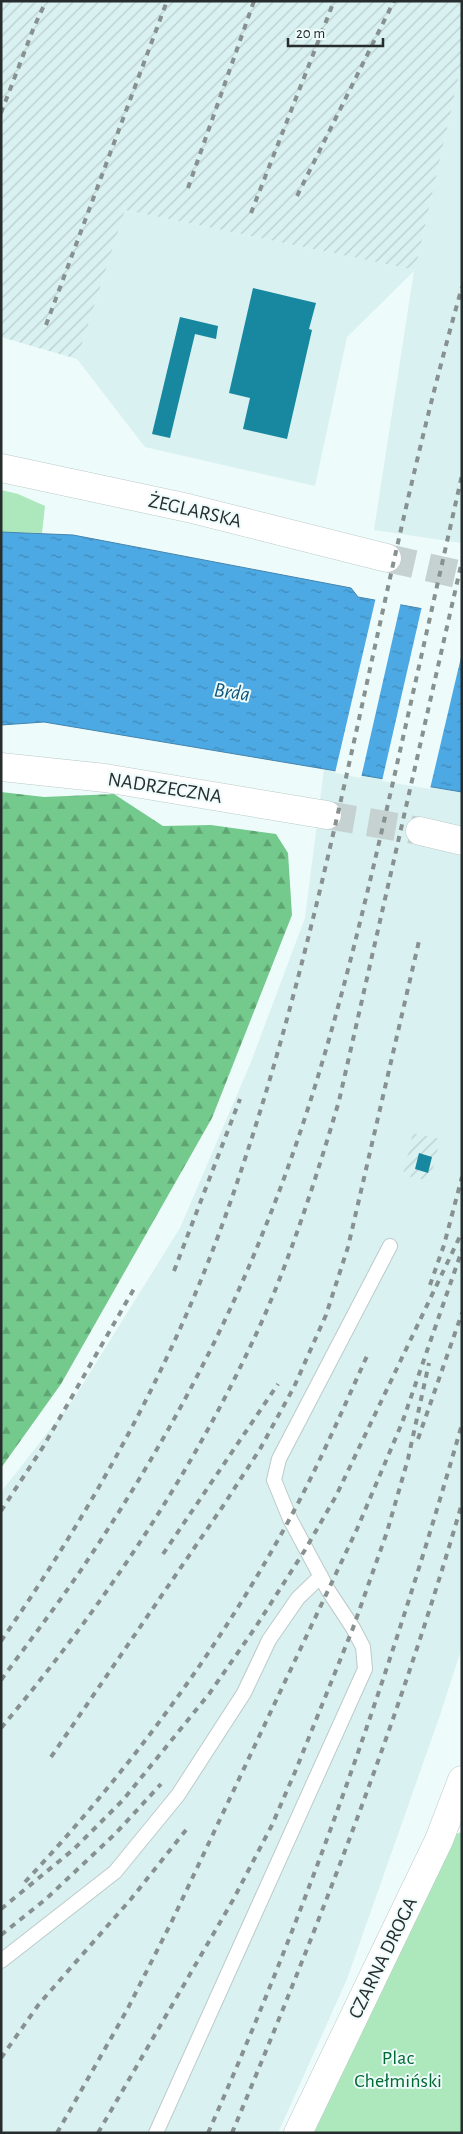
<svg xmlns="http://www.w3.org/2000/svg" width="463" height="2134" font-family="'Alegreya Sans',sans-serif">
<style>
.built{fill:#d9f1f1}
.industrial{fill:url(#industrial-furrows)}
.forest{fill:url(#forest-firs)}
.park{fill:#ace8bb}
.water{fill:url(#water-ripples);stroke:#4284ad}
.pier{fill:#edfbfa}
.building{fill:#1887a0}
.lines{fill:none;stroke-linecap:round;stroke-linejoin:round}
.street-tunnel{stroke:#c5d2d1;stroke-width:28;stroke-dasharray:28 14;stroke-linecap:butt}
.secondary-tunnel{stroke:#c5d2d1;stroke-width:28;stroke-dasharray:28 14;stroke-linecap:butt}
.lane-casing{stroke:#bccaca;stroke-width:16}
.street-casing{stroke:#bccaca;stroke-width:29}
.secondary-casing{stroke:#bccaca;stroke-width:29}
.lane{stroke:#fff;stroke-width:14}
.street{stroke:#fff;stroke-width:28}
.secondary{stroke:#fff;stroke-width:28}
.rail{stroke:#879190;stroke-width:4;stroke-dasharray:6 6;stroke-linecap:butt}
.labels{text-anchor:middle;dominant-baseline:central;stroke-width:4;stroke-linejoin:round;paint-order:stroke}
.street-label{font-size:20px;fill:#272c2c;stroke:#edfbfa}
.park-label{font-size:20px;fill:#006a32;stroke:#edfbfa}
.water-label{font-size:21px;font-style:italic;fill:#11567e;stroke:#edfbfa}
</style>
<defs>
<pattern id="industrial-furrows" width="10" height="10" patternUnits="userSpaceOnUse" patternTransform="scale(1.25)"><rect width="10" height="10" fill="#d9f1f1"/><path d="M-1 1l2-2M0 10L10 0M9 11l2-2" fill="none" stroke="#bacfcf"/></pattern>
<pattern id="forest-firs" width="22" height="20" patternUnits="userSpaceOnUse" patternTransform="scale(1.25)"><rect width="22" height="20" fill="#74ca8c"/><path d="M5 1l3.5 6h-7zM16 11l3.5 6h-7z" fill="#5fa473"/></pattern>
<pattern id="water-ripples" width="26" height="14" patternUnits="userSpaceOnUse" patternTransform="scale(1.25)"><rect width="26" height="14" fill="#4da9e4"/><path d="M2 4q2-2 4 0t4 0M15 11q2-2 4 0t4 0" fill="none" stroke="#408ab9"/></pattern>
</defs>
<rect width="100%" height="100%" fill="#edfbfa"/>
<path class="built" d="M462,62v481l-88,-13 40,-259 -67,66 -32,149 -170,-39 -68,-88 48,-149 290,60z
M324,769l138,23v855l-22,68 -93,264 -69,154h-277v-641l72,-92 107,-172 71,-166 54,-144z"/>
<path class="industrial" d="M1,1h461v61l-47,208 -290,-60 -48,149 -76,-22z
M413,1133l27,6 -10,42 -27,-6z"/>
<path class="forest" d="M1,792l43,5 70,-3 49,32 48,-1 65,9 12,19 4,62 -80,203 -151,266 -60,84z"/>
<path class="park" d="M1,490l17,4 27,12 -3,27 -41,-1z
M462,1832v301h-164l141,-293z"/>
<path class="water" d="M1,532l72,3 278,53 7,9 104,19v176l-418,-70 -43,3z"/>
<path class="pier" d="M376,597l25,5 -40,176 -26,-5z
M422,606l40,7v40l-32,136 -48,-8z"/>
<path class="building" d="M253,288l63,15 -7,26 3,1 -25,109 -44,-10 7,-31 -21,-5z
M180,317l38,9 -2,13 -21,-5 -25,104 -18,-4z
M419,1153l13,4 -4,16 -13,-4z"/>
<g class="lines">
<path class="street-tunnel" d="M327,815l93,16"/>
<path class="secondary-tunnel" d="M387,558l75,17"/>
<g class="lane-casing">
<path id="lane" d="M1,1961l114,-89 63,-77 66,-102 25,-53 29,-42 23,-22
M156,2133l209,-464 -2,-22 -10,-19 -25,-38 -38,-71 -16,-39 5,-21 111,-213"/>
</g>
<g class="street-casing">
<path id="street" d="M1,767l104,11 222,37
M420,831l42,10
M298,2133l141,-293 23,-60"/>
</g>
<g class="secondary-casing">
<path id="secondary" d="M1,468l187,40 199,50"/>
</g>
<use href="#lane" class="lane"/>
<use href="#street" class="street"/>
<use href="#secondary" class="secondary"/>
<path class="rail" d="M1,113l33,-86 12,-26
M188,188l66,-187
M297,196l97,-195
M251,213l83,-212
M46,325l121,-324
M174,1271l66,-172
M430,1285l14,-40 18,-68
M418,1439l44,-126
M1,1511l42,-64 92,-160
M163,1554l115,-170
M1,1641c91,-131 169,-271 223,-421 109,-303 150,-624 238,-933
M1,1680c30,-41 61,-81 88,-122 68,-102 128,-210 173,-323 60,-146 96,-300 131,-453 23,-102 46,-205 69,-307
M1,1728c105,-125 195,-260 262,-409 31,-71 54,-144 76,-218l123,-540
M51,1757l172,-251 37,-57 34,-62 32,-72 22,-68 71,-306
M25,1882c102,-109 193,-231 264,-362 29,-53 53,-109 78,-164
M1,1909l73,-60 49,-49 86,-106 46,-66 50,-78 31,-54 126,-264
M1,1935l45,-36 69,-65 46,-50
M1,2058l38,-54 92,-105 55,-69
M57,2133l70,-123 45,-89 185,-392 45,-106 60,-173
M98,2133l135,-233 39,-75 23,-53 58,-144 34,-96 21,-73 21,-96
M208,2133c102,-230 185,-468 254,-709
M232,2133c86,-206 168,-415 230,-630"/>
</g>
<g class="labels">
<g class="street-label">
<text transform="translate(195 511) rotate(13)">ŻEGLARSKA</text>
<text transform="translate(165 788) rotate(9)">NADRZECZNA</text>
<text transform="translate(383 1958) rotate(-64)">CZARNA DROGA</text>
</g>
<g class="park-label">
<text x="398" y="2058">Plac<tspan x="398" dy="23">Chełmiński</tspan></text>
</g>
<g class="water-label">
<text transform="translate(232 692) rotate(8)">Brda</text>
</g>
</g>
<rect width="463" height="2134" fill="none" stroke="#272c2c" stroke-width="5"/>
<path d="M288 38v8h95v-8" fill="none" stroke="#272c2c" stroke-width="2.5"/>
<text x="296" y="38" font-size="15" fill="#272c2c" stroke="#edfbfa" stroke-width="4" paint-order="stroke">20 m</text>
</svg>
